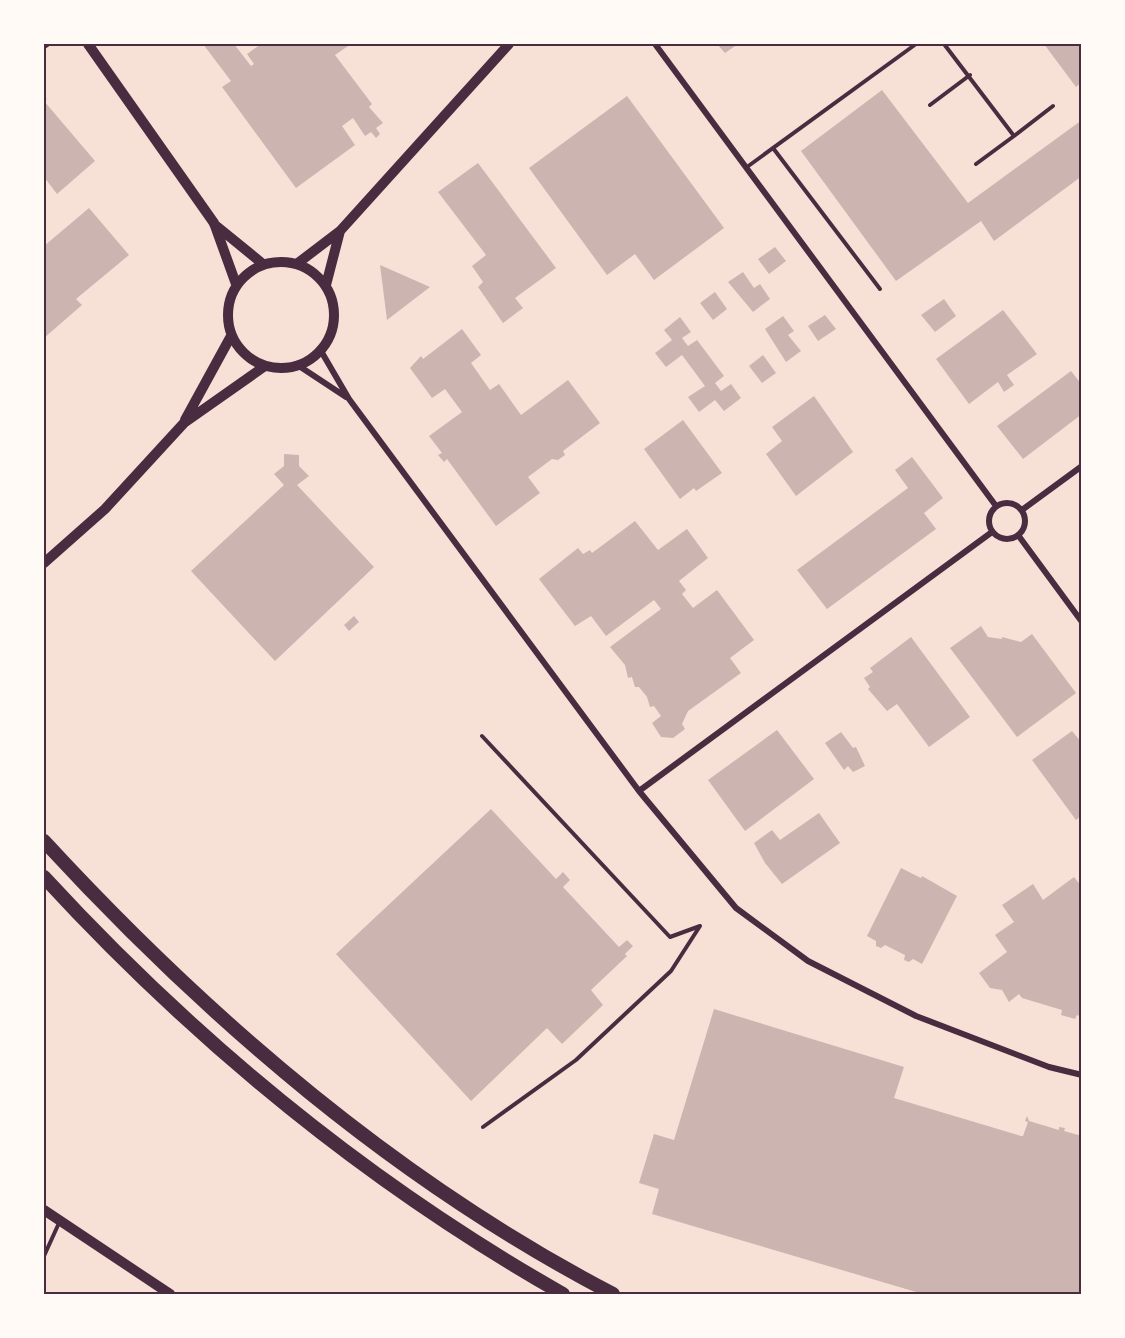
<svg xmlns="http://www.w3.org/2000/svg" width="1125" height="1338" font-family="Overpass,sans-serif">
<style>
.building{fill:#ccb4b1}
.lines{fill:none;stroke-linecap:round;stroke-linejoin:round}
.service{stroke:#4a2c40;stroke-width:4}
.minor{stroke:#4a2c40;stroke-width:6}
.secondary{stroke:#4a2c40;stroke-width:10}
.motorway{stroke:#4a2c40;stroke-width:14}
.neatline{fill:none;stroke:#4a2c40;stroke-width:2}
</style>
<rect width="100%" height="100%" fill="#f7e1d7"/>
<path class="building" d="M203,44h31l17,22 3,-2 -7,-10 14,-10h90l-16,11 37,49 -3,3 14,16 -7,5 4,6 -4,4 -5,-6 -6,4 -12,-18 -11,8 13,19 -59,43 -74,-101 9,-6z
M717,44h21l-13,9z
M1044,44h38v38l-6,5z
M882,90l86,113 114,-83v56l-88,65 -13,-20 -85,60 -95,-130z
M44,95l3,4 -3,2 51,60 -38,33 -13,-17z
M627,96l97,132 -70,52 -19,-26 -28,21 -78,-107z
M478,163l78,105 -41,30 8,10 -20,15 -25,-36 5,-5 -11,-16 14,-11 -48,-63z
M89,208l40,47 -53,44 6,6 -38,33v-92z
M775,247l11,14 -17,13 -11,-15z
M380,265l50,22 -43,33z
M743,272l11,16 6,-4 10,15 -17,13 -25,-30z
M715,292l12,17 -14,11 -13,-17z
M944,299l12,17 -21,16 -14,-17z
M1003,310l34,44 -30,21 7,10 -10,7 -6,-10 -29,22 -33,-45z
M825,315l11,14 -18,12 -10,-15z
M783,316l11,15 -6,4 13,16 -15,11 -21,-33z
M680,317l11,15 -9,6 6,8 9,-6 27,36 -9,7 6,8 10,-7 10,14 -17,13 -9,-11 -16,12 -11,-15 17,-11 -23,-31 -16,12 -11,-14 17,-13 -8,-10z
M462,329l19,26 -10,8 19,27 9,-6 22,31 47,-35 32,43 -37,28 2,4 -7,5 -6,-1 -24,18 12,16 -44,33 -49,-67 -3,3 -6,-7 4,-2 -13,-17 33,-24 -17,-23 -13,9 -22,-30 11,-12 2,3z
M763,355l13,18 -14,10 -13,-17z
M1071,371l11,14v29l-59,45 -26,-33z
M814,396l39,56 -57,44 -30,-42 16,-13 -10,-14z
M683,420l39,53 -26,18 -2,-3 -14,11 -36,-50z
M284,454l15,1v11l10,10 -12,9 77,82 -99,94 -84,-90 93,-86 -10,-11 10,-8z
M912,457l31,41 -19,15 12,16 -109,80 -30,-39 111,-82 -13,-18z
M635,521l23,29 29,-21 21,29 -29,23 7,9 -4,4 11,14 24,-18 37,50 -24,18 11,15 -53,38 -6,13 3,5 -12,9 -12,-1 -9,-14 9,-7 -7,-10 -4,1 -3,-10 -8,-10h-4l-3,-10 -4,1 -3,-13 -15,-18 51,-38 -7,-9 -48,36 -15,-20 -16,10 -36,-47 39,-31 5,6 7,-4 2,3z
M354,616l5,6 -10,9 -5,-6z
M981,626l7,11 14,2v-2l19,5 11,-8 44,59 -59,44 -67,-89z
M911,637l59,80 -41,30 -32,-43 -10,7 -19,-22 2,-2 -6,-9 9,-6 -3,-4z
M777,730l37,49 -69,52 -37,-51z
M1072,731l10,12v72l-6,5 -44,-60z
M841,732l12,16 3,-1 9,19 -12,6 -5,-6 -4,4 -19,-27z
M491,809l65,70 7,-7 7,8 -7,7 56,60 8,-7 6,6 -8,8 2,2 -36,34 12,15 -41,39 -15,-16 -76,73 -135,-147z
M819,813l21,30 -58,41 -17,-21 -11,-20 18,-13 8,10z
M901,868l20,10 1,-2 35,20 -35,68 -9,-5 -4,3 -5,-2 1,-5 -20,-10 -4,3 -5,-2v-5l-9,-5z
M1074,877l8,10v130l-5,-2 -2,4 -14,-4 1,-5 -40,-12 -3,-4 -10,8 -7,-12 -12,-2 -11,-15 28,-21 -12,-17 19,-13 -12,-17 31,-21 10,16z
M714,1009l190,58 -10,31 127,38h2l5,-14 -3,-1 2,-5 2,5 30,9v-3l6,1 -1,3 18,5v158h-159l-271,-80 7,-25 -20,-6 15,-49 20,6z"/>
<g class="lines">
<path class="service" d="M944,44l70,92 -38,28
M930,105l40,-30
M1014,136l39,-30
M773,148l107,141
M747,167l169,-123
M482,736l188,201 30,-11 -29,45 -95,89 -93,67
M44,1256l15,-33"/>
<path class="minor" d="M655,44l341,462
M44,46l3,-2
M321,351l28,48 290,392 97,117 72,53 108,55 133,51 33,8
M299,366l47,31
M989 521a18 18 0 1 1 36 0a18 18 0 1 1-36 0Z
M1022,510l60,-44
M1018,535l64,87
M639,791l353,-259"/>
<path class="secondary" d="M88,44l126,179 22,61
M214,224l49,40
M228 315a53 53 0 1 1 106 0a53 53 0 1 1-106 0Z
M298,263l42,-32 169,-187
M326,285l14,-54
M185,420l46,-84
M44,563l61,-54 79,-86 81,-57
M44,1210l126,84"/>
<path class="motorway" d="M44,841c165,179 352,340 569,453
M44,877c151,164 325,307 519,417"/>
</g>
<rect width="1125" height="1338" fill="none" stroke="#fffaf5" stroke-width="90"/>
<rect x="45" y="45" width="1035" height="1248" class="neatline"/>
</svg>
